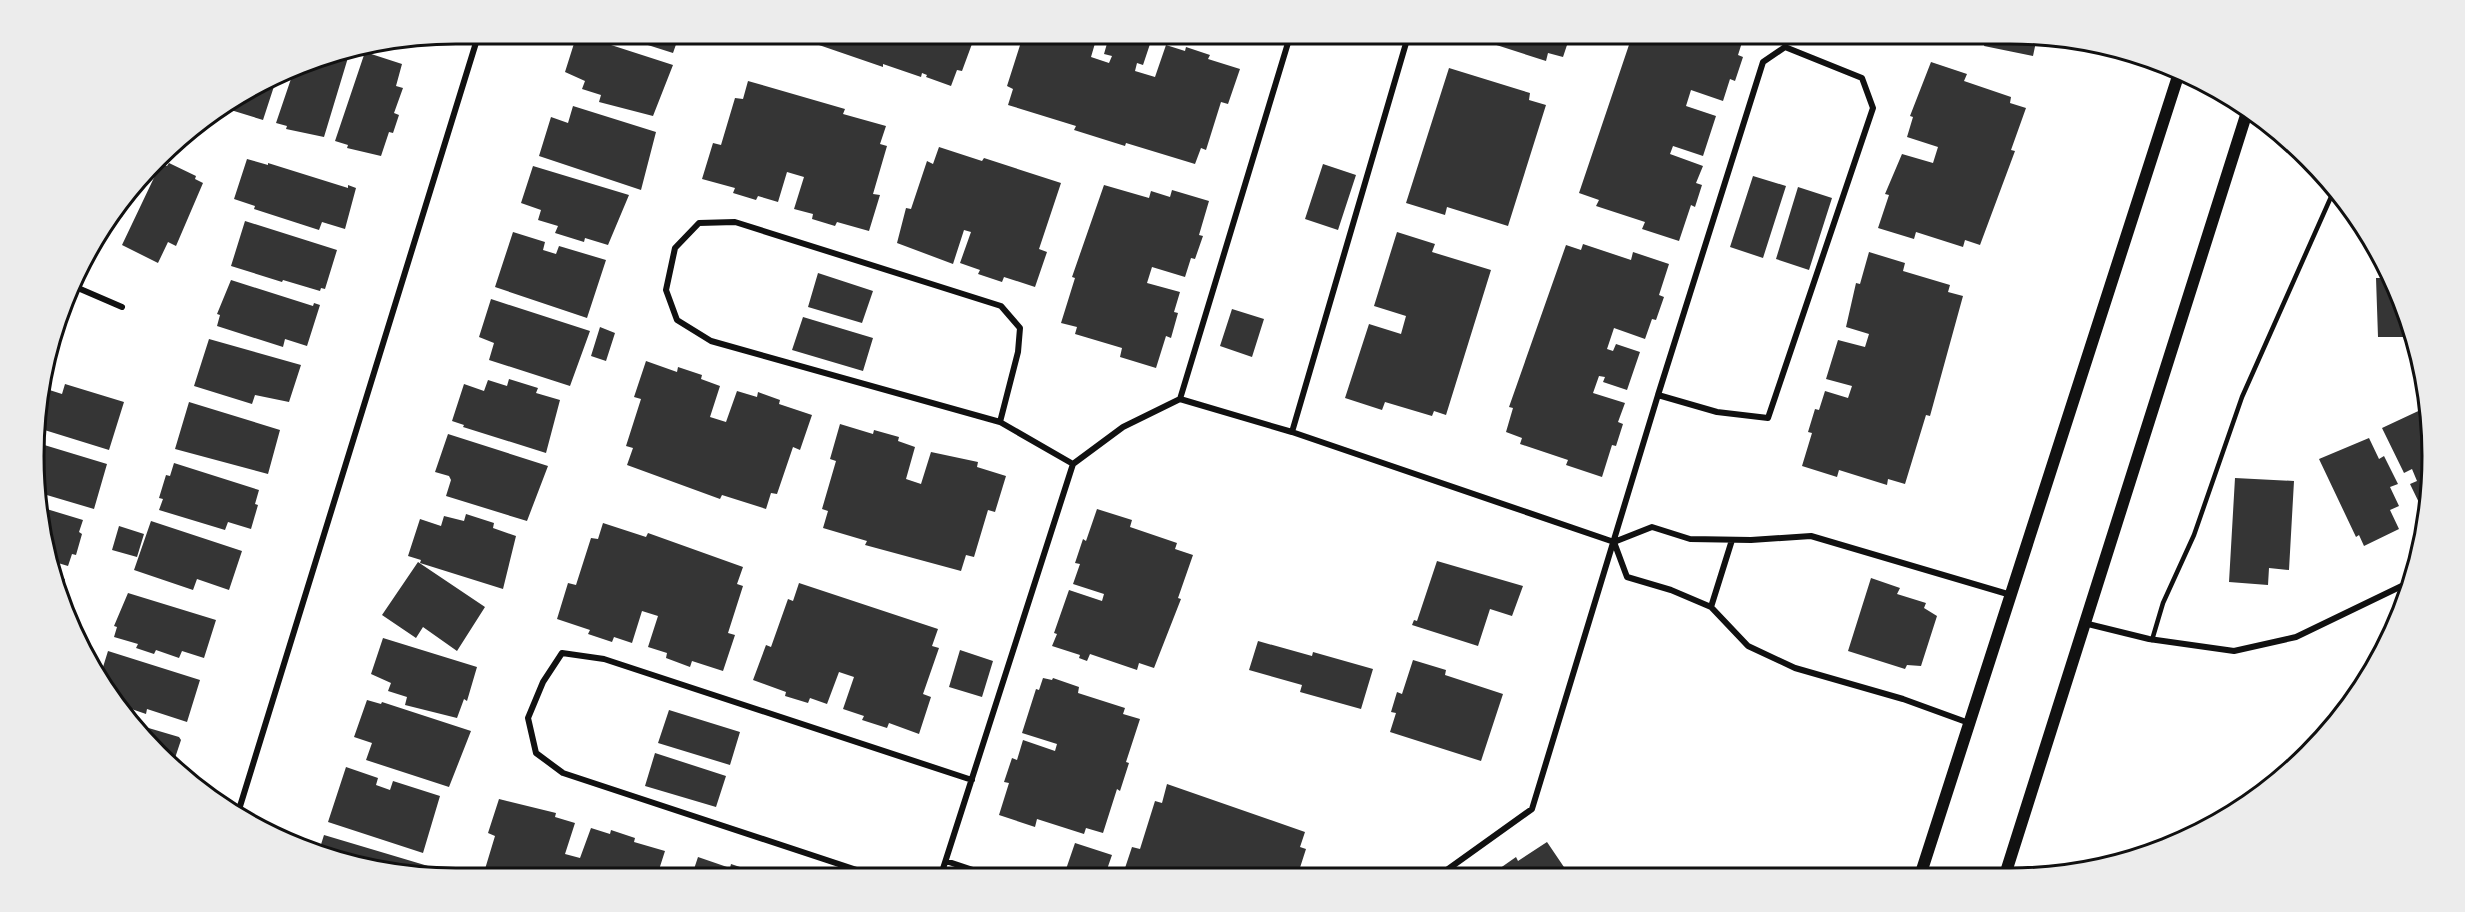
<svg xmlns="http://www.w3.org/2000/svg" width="2465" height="912" font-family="Quicksand,sans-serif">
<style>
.building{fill:#353535}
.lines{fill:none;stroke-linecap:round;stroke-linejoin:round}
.service{stroke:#111;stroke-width:4.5}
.minor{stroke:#111;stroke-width:6}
.secondary{stroke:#111;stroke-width:12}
.rim{fill:none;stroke:#111;stroke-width:3}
</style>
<rect width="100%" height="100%" fill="#fff"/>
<path class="building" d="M610,33h70l-7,20z
M784,33h192l-14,38 -5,-1 -6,16 -25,-9 1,-2 -5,-2 -1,4 -38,-13v3z
M1016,33h82l-7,24 18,6 3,-7 -8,-2 6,-21h17l24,8 -8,24 -6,-2 -2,8 20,6 11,-32 19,6 1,-4 24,8 -2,4 32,10 -12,35 -7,-2 -15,48 -5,-2 -6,16 -69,-21 -1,3 -51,-16 2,-4 -68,-21 5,-16 -6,-3 15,-47 -7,-3z
M1459,33h112l-8,24 -15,-4 -2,8z
M1633,33h112l-7,22 5,2 -8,24 -5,-2 -7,22 -32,-11 -5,16 30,10 -13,40 -30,-10 -3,8 33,12 -7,17 6,2 -7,22 -4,-2 -12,36 -37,-12 3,-7 -49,-16 3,-6 -20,-7z
M1938,33h34l-1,10 -34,-7z
M1974,33l63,4 -4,19 -49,-10 2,-8 -12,-2z
M577,34l96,31 -20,51 -54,-14 2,-7 -19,-6 3,-8 -20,-9z
M350,51l-26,86 -38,-8 1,-3 -11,-3 19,-56 25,-11z
M365,52l37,12 -6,22 7,2 -9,25 5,2 -6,18 -4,-1 -8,24 -34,-8 1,-3 -13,-4z
M1931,62l36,12 -3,7 47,16 -1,6 16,5 -15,42 4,1 -35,94 -15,-5 -2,7 -47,-15 -2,7 -36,-11 11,-33 -4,-1 17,-40 31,9 5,-16 -31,-10 6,-20 -3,-1z
M1449,68l81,25 -1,7 17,5 -38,121 -61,-19 -2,8 -39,-12z
M278,74l-15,46 -42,-13 24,-17z
M748,81l97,28 -2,5 43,12 -6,18 7,2 -14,48 7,1 -11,36 -32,-9 -2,4 -23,-7 1,-5 -19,-5 10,-32 -17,-5 -9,30 -20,-6 -2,4 -23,-7 2,-5 -33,-9 11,-36 8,2 14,-47 8,1z
M573,106l83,26 -15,58 -102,-34 12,-39 17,6z
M939,147l43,14 2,-3 77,25 -22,66 8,3 -12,35 -31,-10 -2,5 -24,-8 2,-4 -20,-7 11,-31 -7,-2 -11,34 -56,-21 9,-35 5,1 16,-48 6,3z
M247,159l21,6v-2l80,25v-3l8,3 -11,41 -23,-7 -3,8 -65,-21 1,-3 -21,-7z
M161,163l6,3 2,-3 27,13 -1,3 8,4 -27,63 -8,-4 -10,21 -36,-18z
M1323,164l33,11 -18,55 -33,-11z
M533,166l96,29 -21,50 -23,-7 -1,4 -29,-9 3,-7 -20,-6 3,-10 -20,-7z
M1753,176l33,10 -23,72 -33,-11z
M1104,185l45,13 2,-7 19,6 2,-7 37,11 -10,34 4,1 -8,23 -4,-1 -6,19 -33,-10 -5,16 33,9 -6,20 4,1 -7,25 -5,-2 -10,32 -36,-11 2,-9 -47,-14 2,-7 -16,-4 14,-45 -3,-1z
M1798,187l34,11 -23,72 -33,-11z
M131,194l-9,23 -7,-3z
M114,215l-9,22 -8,-1z
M245,221l92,29 -12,39 -4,-1 -1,3 -37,-11 -1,2 -51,-16z
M513,232l32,10 -2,8 13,4 3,-8 47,14 -19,58 -92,-31z
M1397,232l38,12 -3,8 59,18 -45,145 -12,-4 -2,5 -47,-14 -3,8 -37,-12 24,-74 32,10 5,-18 -32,-10z
M1583,244l48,16 2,-8 36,12 -10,31 5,2 -8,23 -4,-1 -7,20 -31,-11 -7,21 6,2 3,-7 24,8 -13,38 -24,-8 2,-5 -6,-1 -6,17 32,10 -7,19 5,2 -7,22 -4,-1 -10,32 -36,-12 2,-5 -48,-16 2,-6 -16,-6 7,-24 -4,-1 57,-162 15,5z
M1869,252l36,11 -2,8 47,14 -2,7 15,4 -33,120 -4,-1 -21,69 -17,-5 -1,6 -48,-15 -2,7 -35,-11 10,-33 -4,-1 7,-23 4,1 6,-19 23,7 4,-12 -26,-7 12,-39 27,7 4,-13 -23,-7 10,-44 4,1z
M818,273l55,18 -11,32 -54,-16z
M2376,278h14l20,42 4,17h-36z
M231,280l82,26 1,-3 6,2 -13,41 -22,-7 -2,8 -66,-21 3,-11 -3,-1z
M491,299l99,32 -20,55 -81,-26 5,-17 -15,-6z
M1232,309l32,10 -12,38 -32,-11z
M803,317l70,21 -10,33 -71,-21z
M600,327l15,6 -9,28 -15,-5z
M209,339l92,26 -12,37 -34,-7 -3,9 -58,-18z
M646,361l31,11 1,-5 24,8 -1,4 19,7 -10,31 16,5 11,-31 20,6 1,-5 22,8 -1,4 33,11 -12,35 -7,-3 -16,47 -6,-1 -5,16 -44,-14 -2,4 -93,-34 6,-17 -7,-2 15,-47 -7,-2z
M509,379l29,9 -2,5 24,7 -14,53 -83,-26 1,-2 -12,-4 12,-37 20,7 4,-11 19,6z
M65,384l59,18 -15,48 -71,-22 -1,-28 3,-13 22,7z
M189,402l91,28 -12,44 -93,-25z
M2429,406l2,78 -5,33 -16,-33 7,-3 -5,-12 -8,4 -22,-45z
M840,424l33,10 1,-4 25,7 -1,4 17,6 -9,32 15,5 10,-32 47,10 -1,5 29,9 -11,36 -7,-2 -14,47 -8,-2 -5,16 -96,-26 2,-4 -44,-13 5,-17 -6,-2 14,-48 -6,-2z
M448,434l100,32 -21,55 -81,-25 5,-16 -2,-4 -14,-4z
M2369,438l10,21 5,-3 14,28 -8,3 9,19 -9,4 9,19 -35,17 -5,-11 -3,2 -37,-78z
M41,444l66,20 -13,45 -54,-16 -2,-42z
M174,463l85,27 -4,14 3,1 -7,24 -23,-7 -3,8 -66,-20 4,-11 -4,-1 7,-23 4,1z
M2235,478l59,3 -5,89 -20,-2 -1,17 -39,-3z
M40,507l43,13 -4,12 3,2 -6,21 -4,-1 -4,12 -20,-6 -7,-21z
M1097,509l35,11 -2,7 47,16 -2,6 18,6 -15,43 3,1 -27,69 -15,-5 -2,7 -47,-16 -3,7 -8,-3 1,-3 -28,-9 5,-12 -3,-1 15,-43 33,11 2,-7 -31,-10 7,-20 -5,-1 8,-24 3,2z
M466,514l28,9 -1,5 23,8 -13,53 -83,-26 1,-3 -13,-4 12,-37 21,7 3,-10 20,5z
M151,521l91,30 -13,39 -32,-11 -4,11 -59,-20z
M603,523l43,14 2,-4 95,34 -6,17 6,2 -15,47 7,2 -12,36 -31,-10 -2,6 -24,-9 1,-5 -19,-6 10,-31 -16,-5 -10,32 -18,-6 -2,5 -24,-8 2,-4 -33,-11 11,-36 8,2 15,-47 7,1z
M119,526l25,8 -7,23 -25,-7z
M1437,561l86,25 -11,30 -22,-7 -12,37 -66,-21 2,-5 3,1z
M418,562l67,45 -28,44 -34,-24 -7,11 -34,-23z
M52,575l13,4 -6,20z
M1871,578l29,10 -3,6 29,9 -2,5 13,8 -16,50 -14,-1 -2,4 -57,-18z
M799,583l139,46 -6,17 7,2 -16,46 8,3 -12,37 -30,-11 -2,5 -25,-8 2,-4 -21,-7 11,-32 -15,-5 -12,32 -17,-6 -2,5 -23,-7 1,-4 -33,-12 13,-35 5,2 17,-48 5,2z
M128,593l88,27 -12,38 -22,-7 -3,7 -23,-8 -2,4 -18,-6 2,-4 -24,-7 3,-10 -3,-1z
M383,638l94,29 -10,34 -3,-2 -7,19 -52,-13 2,-8 -19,-6 3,-8 -20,-9z
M1258,641l54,15 1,-4 60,17 -12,40 -61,-17 2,-7 -53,-15z
M960,650l33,11 -11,36 -33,-10z
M108,651l92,29 -13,42 -40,-13 -1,5 -29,-10 -18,-24z
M1413,660l33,10 -1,5 58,19 -22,67 -91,-29 6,-19 -5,-1 6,-20 5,2z
M1043,678l9,2 1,-2 26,9 -1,6 47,15 -2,6 17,5 -14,43 3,1 -9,28 -3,-2 -14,44 -17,-5 -2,6 -47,-15 -2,8 -36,-12 10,-32 -5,-1 8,-24 5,2 6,-20 32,11 2,-7 -35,-11 14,-44 3,1z
M367,700l14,4 1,-2 89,29 -22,56 -83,-27 6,-17 -18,-6z
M669,710l71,22 -10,33 -72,-22z
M135,724l44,13 2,3 -8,24z
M655,753l71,23 -10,31 -71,-21z
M346,767l32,11 -2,7 14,5 3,-9 47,15 -17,57 -95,-31z
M1167,784l138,48 -5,15 6,2 -9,28h-80l-11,-3 -2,3h-82l10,-30 8,2 15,-48 7,2z
M499,799l57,14 -1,4 20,6 -10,31 15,4 11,-30 19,6 1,-4 24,8 -1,4 31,9 -9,28h-174l13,-43 -7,-3z
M324,835l104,31 -3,9 -79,-11 -28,-10z
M1547,842l21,31 -5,3 -70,1 5,-3 -2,-3 20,-14 2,4z
M1075,843l37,12 -8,23 -40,-3z
M698,857l32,11 1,-4 24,8 -2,3 8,3h-70z"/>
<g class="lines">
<path class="service" d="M2152,640l11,-37 31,-68 48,-138 93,-209"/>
<path class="minor" d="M1263,33l25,8
M1785,47l77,31 11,30 -105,310 -51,-6 -59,-17 105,-333z
M735,222l266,84 19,22 -2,24 -18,70 -289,-81 -34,-21 -11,-30 9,-42 24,-25z
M71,285l51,22
M1180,399l111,-366
M1000,422l73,42
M1292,432l117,-399
M1614,542l13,35 44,13 40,17 37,39 47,22 108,31 66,24
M1711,607l21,-67
M2084,623l65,16 85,12 62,-14 114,-55
M237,816l242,-783
M946,861l51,17
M1437,877l95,-68 126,-414
M881,878l-318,-105 -27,-20 -8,-35 15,-36 19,-29 42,6 368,121
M940,878l133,-414 50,-37 57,-28 112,33 322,110 38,-15 38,12 61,1 60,-4 200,59"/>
<path class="secondary" d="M2005,875l243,-766
M1920,876l260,-806"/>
</g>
<path d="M0 0H2465V912H0ZM456 44H2010A412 412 0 0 1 2422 456V456A412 412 0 0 1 2010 868H456A412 412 0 0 1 44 456V456A412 412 0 0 1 456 44Z" fill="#ececec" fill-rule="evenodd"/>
<path class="rim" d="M456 44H2010A412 412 0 0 1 2422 456V456A412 412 0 0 1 2010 868H456A412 412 0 0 1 44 456V456A412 412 0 0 1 456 44Z"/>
</svg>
